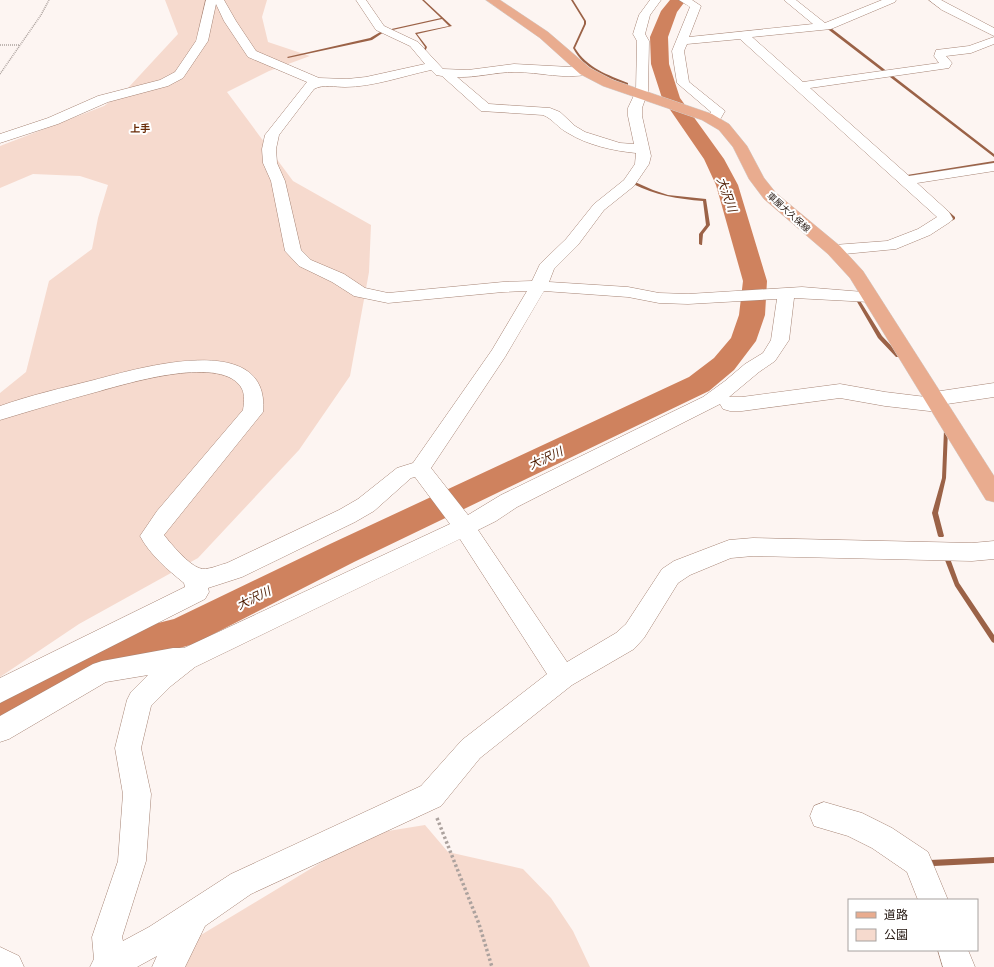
<svg xmlns="http://www.w3.org/2000/svg" width="994" height="967" font-family="Georgia,'Noto Sans JP',serif">
<style>
.green{fill:#f6dace}
.lines{fill:none;stroke-linecap:round;stroke-linejoin:round}
.stream{fill:#9b6247;fill-rule:evenodd}
.river{fill:#cf825e;fill-rule:evenodd}
.minor-casing{stroke:#a68475;stroke-width:1}
.major-casing{stroke:#d3d0cf;stroke-width:1}
.path-far1{stroke:#aca29e;stroke-width:1.5;stroke-dasharray:1 1;stroke-linecap:butt}
.path{stroke:#aca29e;stroke-width:3.5;stroke-dasharray:2.5 2.5;stroke-linecap:butt}
.minor{fill:#fff;fill-rule:evenodd}
.major{fill:#e9ac8f;fill-rule:evenodd}
.labels{text-anchor:middle;dominant-baseline:central;stroke-width:4;stroke-linejoin:round;paint-order:stroke}
.far-street-label{font-size:9px;fill:#231610;stroke:#fff}
.far-neighbourhood-label{font-size:10px;font-weight:bold;fill:#692b07;stroke:#fff}
.water-label{font-size:12px;font-style:italic;fill:#4d1c02;stroke:#fff}
</style>
<rect width="100%" height="100%" fill="#fdf5f2"/>
<path class="green" d="M165,0h102l-5,17 6,25 42,14 -41,15 -42,21 66,89 78,44 -2,47 -19,104 -51,74 -101,108 -119,66 -79,53v-284l26,-21 23,-91 43,-32 6,-31 10,-33 -28,-9 -47,-2 -33,14v-42l104,-40 24,-18 50,-54z
M425,825l23,27 75,17 28,29 22,33 17,36h-434l15,-14 179,-108 38,-14z"/>
<g class="lines">
<path class="stream" d="M422,0h2l28,26 -35,8 10,13 -2,5h-1l-1,-1 2,-4 -10,-14 34,-7 -7,-7 -54,12 -1,-1 54,-12z
M571,0h2l13,21v3l-11,24c12,20 33,27 53,35v2h-2c-21,-9 -42,-16 -53,-37l11,-24v-3z
M825,25h2l167,129v3l-169,-130z
M382,31l2,1 -12,8 -84,18 -1,-1 83,-19z
M994,161v2l-84,14 2,2 -2,1 -5,-4 2,-1z
M633,182h2l18,8 15,5 38,4 4,26 -7,9 -1,11h-1l-2,-1v-10l7,-9 -3,-24c-25,-2 -48,-6 -70,-17z
M945,210h2l8,7v2l-7,4h-2v-2l6,-3 -7,-6z
M857,299h2l23,37 18,19v2h-4l-18,-19 -22,-38z
M946,428l2,2 -2,48 -8,35 6,23 -1,1h-4l-1,-1 -6,-23 10,-35 2,-48z
M944,553h4l11,30 35,52v8l-2,-1 -37,-56 -12,-31z
M994,857v6l-60,3 -1,2 -2,1 -2,-1 -2,-5 1,-2 2,-1z"/>
<path class="river" d="M670,0h16l-9,12 -9,25 1,27 11,34 44,61 14,26 29,96 -2,34 -9,26 -22,29 -25,21 -355,171 -160,82 -80,22 -101,54 -13,6v-37l93,-48 13,-5 68,-17 156,-75 359,-167 25,-19 17,-20 8,-23 4,-34 -27,-96 -12,-26 -42,-61 -11,-34 -1,-27 11,-26z"/>
<g class="minor-casing">
<path id="minor" d="M206,0h18l12,21 20,30 63,27 28,1 19,-2 59,-13 -15,-18 -34,-16 -20,-30h10l18,26 34,16 25,27 25,1 46,-6 75,4 2,3 -2,3c-23,6 -50,-2 -74,-2 -20,0 -39,6 -58,5l32,27 61,4 10,4 15,14 10,6 35,11 14,1 -6,-28v-8l8,-17 1,-50 -4,-7 6,-19 11,-15h11l-11,15 -5,19 4,7 -1,50 -6,17v8l9,40 -2,8 -15,22 -30,24 -26,35 -24,24 -5,13 79,5 31,6 29,1 114,-7 74,6 3,4 -3,4 -6,1 -76,-4 -5,42 -14,21 -16,11 -30,25h13l98,-13 45,8 41,5 1,-3 7,-2 60,-9v14l-47,7 -2,6 -7,2 -53,-6 -45,-8 -98,13h-12l-7,-2 -3,-5 -203,103 -21,14 -18,9 89,132 49,-29 10,-9 36,-55 12,-8 47,-18 8,-3 24,-2 219,5 22,-2v18l-22,2 -219,-5 -22,2 -41,17 -12,8 -34,55 -10,11 -62,36 -92,73 -39,48 -190,88 -46,32 -20,41h-33l5,-11 -20,11h-47l4,-8 -2,-22 26,-76 5,-67 -8,-46 12,-48 4,-8 17,-17 -42,7 -97,57 -9,3v-26l93,-52 9,-3 71,-13h11l266,-124 -35,-47 -4,1 -37,33 -19,11 -113,55 -34,11 1,4 -4,7 -205,104v-25l185,-91 -1,-4c-16,-13 -34,-28 -44,-47l17,-25 86,-101c1,-6 2,-15 -1,-21 -18,-35 -113,-6 -142,2 -34,9 -67,19 -100,29v-14c31,-11 62,-18 94,-26 42,-11 177,-52 169,32l-99,123c8,10 24,29 35,33 8,3 20,-3 28,-5l112,-53 19,-11 39,-31 16,-5 79,-113 35,-59 -24,1 -115,11 -34,-7 -22,-14 -33,-16 -14,-15 -14,-70 -8,-18 -1,-14 3,-14 42,-53 -59,-25 -24,-36 -8,-17 -8,37 -25,37 -15,8 -60,16 -50,22 -58,19v-9l48,-16 50,-22 62,-16 15,-8 21,-31zM431,70l5,5 6,1 39,35 62,4c10,4 15,13 25,18 19,12 46,18 68,20l-1,11 -11,16 -30,24 -28,35 -26,25 -8,17 -29,1 -115,11 -23,-5 -21,-14 -33,-14 -10,-10 -16,-69 -8,-18 -1,-14 3,-14 35,-46c9,-5 21,-2 31,-2 28,0 58,-11 86,-17zM544,291l84,6 31,6 29,1 89,-5 -6,41 -8,13 -18,11 -20,17 -22,16 -202,98 -33,20 -37,-47 74,-111zM460,539l87,135 -85,66 -41,46 -190,88 -82,53 -26,14 -1,-4 24,-76 5,-67 -10,-46 10,-42 20,-20 24,-19z
M679,0h13l9,6 -12,31 124,-13 -29,-24h12l29,23 57,-23h14l-1,2 -64,27 -79,8 51,45 136,-19 -5,-7 2,-6 33,-4 25,-9v7l-23,9 -25,3 6,7 -3,5 -139,20 99,88 85,-13v8l-77,12 32,29 4,7 -3,3 -20,13 -34,14 -62,6 -6,-2 -2,-3 2,-3 6,-2 53,-4 31,-12 19,-12 -197,-178 -53,5 -3,7 5,31 36,29 -7,12h-10l-2,-3 5,-8 -34,-29 -5,-32 18,-44z
M929,0h12l53,28v8l-52,-26z
M824,802l38,11 30,15 36,24 20,48h-30l-11,-28 -35,-24 -24,-12 -34,-10 -4,-10 4,-10z
M0,947l19,9 5,11h-24z
M938,950h30l7,17h-32z"/>
</g>
<g class="major-casing">
<path id="major" d="M486,0h14l48,32 42,36 23,12 99,34 17,10 18,22 17,32 12,15 64,53 23,25 131,205v26l-8,-2 -136,-222 -22,-24 -64,-55 -15,-20 -16,-32 -14,-17 -17,-10 -99,-34 -23,-12 -40,-36z"/>
</g>
<path class="path-far1" d="M0,45h20
M0,74l41,-59 8,-15"/>
<path class="path" d="M437,818l42,106 13,43"/>
<use href="#minor" class="minor"/>
<use href="#major" class="major"/>
</g>
<g class="labels">
<g class="far-street-label">
<text transform="translate(789 212) rotate(42)">車屋大久保線</text>
</g>
<g class="far-neighbourhood-label">
<text x="140" y="127">上手</text>
</g>
<g class="water-label">
<text transform="translate(728 194) rotate(70)">大沢川</text>
<text transform="translate(545 457) rotate(-25)">大沢川</text>
<text transform="translate(253 597) rotate(-26)">大沢川</text>
</g>
</g>
<rect x="848" y="899" width="130" height="52" fill="#ffffff" stroke="#a7a29f"/>
<rect x="856" y="912" width="20" height="6" fill="#e9ac8f" stroke="#a7a29f"/>
<text x="884" y="919" font-size="12" fill="#231610">道路</text>
<rect x="856" y="929" width="20" height="12" fill="#f6dace" stroke="#a7a29f"/>
<text x="884" y="939" font-size="12" fill="#231610">公園</text>
</svg>
